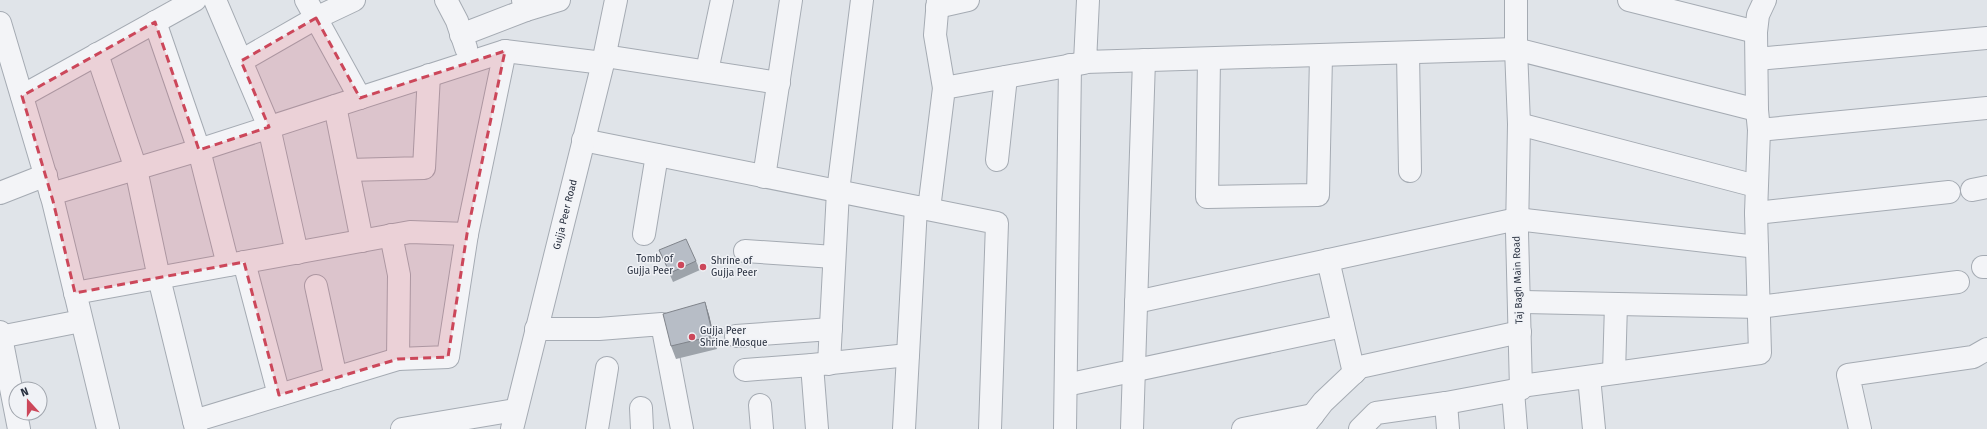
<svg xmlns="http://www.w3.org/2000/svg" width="1987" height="429" font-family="'Fira Sans',sans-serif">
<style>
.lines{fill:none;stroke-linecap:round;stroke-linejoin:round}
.minor-casing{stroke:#a5abb3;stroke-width:24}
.minor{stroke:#f3f4f7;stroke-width:22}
.wall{fill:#9da3aa}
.shaded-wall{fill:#80848b}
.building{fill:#b7bdc6;stroke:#80848b}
.marked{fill:#cc475a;fill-opacity:0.2;stroke:#cc475a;stroke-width:3;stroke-dasharray:8 5;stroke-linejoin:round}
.poi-dot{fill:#cc475a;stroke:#f0f2f6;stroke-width:1.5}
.labels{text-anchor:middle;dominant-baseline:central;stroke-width:3;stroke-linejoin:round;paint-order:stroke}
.street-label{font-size:10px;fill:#293140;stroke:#f0f2f6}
.poi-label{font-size:10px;fill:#293140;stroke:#f0f2f6;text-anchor:start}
</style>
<rect width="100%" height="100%" fill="#e0e4e9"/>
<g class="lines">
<g class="minor-casing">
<g id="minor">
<path d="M215,0l54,127 28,126"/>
<path d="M306,0l54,98"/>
<path d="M446,0l11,21 9,27"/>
<path d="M523,0l3,10 33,-10"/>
<path d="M938,0l-3,35 9,53"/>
<path d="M1088,0l-3,62 431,-13 241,61"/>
<path d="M1629,0l127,32"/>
<path d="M937,7l31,-7"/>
<path d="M155,22l44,128 29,115"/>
<path d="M0,23l53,178 55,228"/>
<path d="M461,35l65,-25"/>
<path d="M1408,53l2,118"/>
<path d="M97,54l39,115 23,109 37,151"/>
<path d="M605,56l174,27"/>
<path d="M1209,59l-2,138 111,-2 3,-139"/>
<path d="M1757,59l230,-21"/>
<path d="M241,61l75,-43 38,-18"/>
<path d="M707,71l15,-71"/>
<path d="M22,96l173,-96"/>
<path d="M335,106l27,135"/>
<path d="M1519,124l237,62"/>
<path d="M1759,130l228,-22"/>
<path d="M583,140l414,83 -7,206"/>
<path d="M997,160l9,-83"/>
<path d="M348,170l76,-2 5,-93"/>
<path d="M764,177l27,-177"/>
<path d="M1972,190l15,-3"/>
<path d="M0,193l46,-18"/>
<path d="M51,194l148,-44 306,-99 98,12"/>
<path d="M929,209l15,-121 140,-25"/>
<path d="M1756,213l193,-21"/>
<path d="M644,234l13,-79"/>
<path d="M391,235l8,40 -1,84"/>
<path d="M745,251l89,6"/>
<path d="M1328,260l26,113"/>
<path d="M244,262l35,133"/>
<path d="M1983,267h4"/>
<path d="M316,286l20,92"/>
<path d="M75,293l335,-61 57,2"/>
<path d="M1136,302l381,-83 240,28"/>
<path d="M1519,302l240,5 199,-25"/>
<path d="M536,329h63l63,-5 20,105"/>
<path d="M0,332l19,97"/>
<path d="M736,336l95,-7"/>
<path d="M0,337l81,-16"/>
<path d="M829,364l9,-173 24,-191"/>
<path d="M812,365l5,64"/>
<path d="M745,370l67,-5 96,-10"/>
<path d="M1614,373l2,-69"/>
<path d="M1589,377l5,52"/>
<path d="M1066,385l277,-59"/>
<path d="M1521,386l239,-33 -4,-140 3,-83 -2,-20 -1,-78 2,-17 7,-15"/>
<path d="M1513,391l3,38"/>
<path d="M1446,403l2,26"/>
<path d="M760,405l2,24"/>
<path d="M641,408l1,21"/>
<path d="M194,421l204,-62 50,-2 19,-123 38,-183"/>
<path d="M402,429l113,-19"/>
<path id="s1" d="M512,429l91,-366 13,-63"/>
<path d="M597,429l10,-61"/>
<path d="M904,429l12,-222"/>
<path d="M1065,429l5,-364"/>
<path d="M1132,429l12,-369"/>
<path d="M1243,429l70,-14"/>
<path d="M1302,429l21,-27 37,-35 160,-35"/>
<path d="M1360,429l16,-16 70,-10 75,-14 -4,-157 2,-108 -3,-75v-49"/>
<path d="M1860,429l-12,-54 125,-18 14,-8"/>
</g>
</g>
<use href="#minor" class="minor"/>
</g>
<path class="wall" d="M659,250l37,11 4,9 -27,12 -10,-23z
M705,302l4,13 8,34 -41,10 -5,-13z"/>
<path class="shaded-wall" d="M705,302l4,13 8,34 -4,-13z"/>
<path class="building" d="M686,239l10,22 -26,12 -11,-23z
M705,302l8,34 -42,10 -8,-32z"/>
<path class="marked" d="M316,18l44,80 145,-47 -38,183 -19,123 -50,2 -119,36 -35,-133 -169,31 -22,-92 -31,-105 133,-74 44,128 70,-23 -28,-66z"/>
<g class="poi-dot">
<circle cx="681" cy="265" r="4"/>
<circle cx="703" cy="267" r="4"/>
<circle cx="692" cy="337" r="4"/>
</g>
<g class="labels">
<g class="street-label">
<text stroke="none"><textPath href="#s1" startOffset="221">Gujja Peer Road</textPath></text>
<text transform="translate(1518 280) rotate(-92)">Taj Bagh Main Road</text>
</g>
<g class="poi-label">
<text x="673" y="259" text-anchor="end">Tomb of<tspan x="673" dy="12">Gujja Peer</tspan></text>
<text x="711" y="261">Shrine of<tspan x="711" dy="12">Gujja Peer</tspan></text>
<text x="700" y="331">Gujja Peer<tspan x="700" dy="12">Shrine Mosque</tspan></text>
</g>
</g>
<g transform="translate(28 401) rotate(339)"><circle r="19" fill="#f0f2f6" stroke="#a0a5ad"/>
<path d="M0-3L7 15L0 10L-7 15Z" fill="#cc475a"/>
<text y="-6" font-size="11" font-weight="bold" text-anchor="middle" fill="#293140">N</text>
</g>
</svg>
